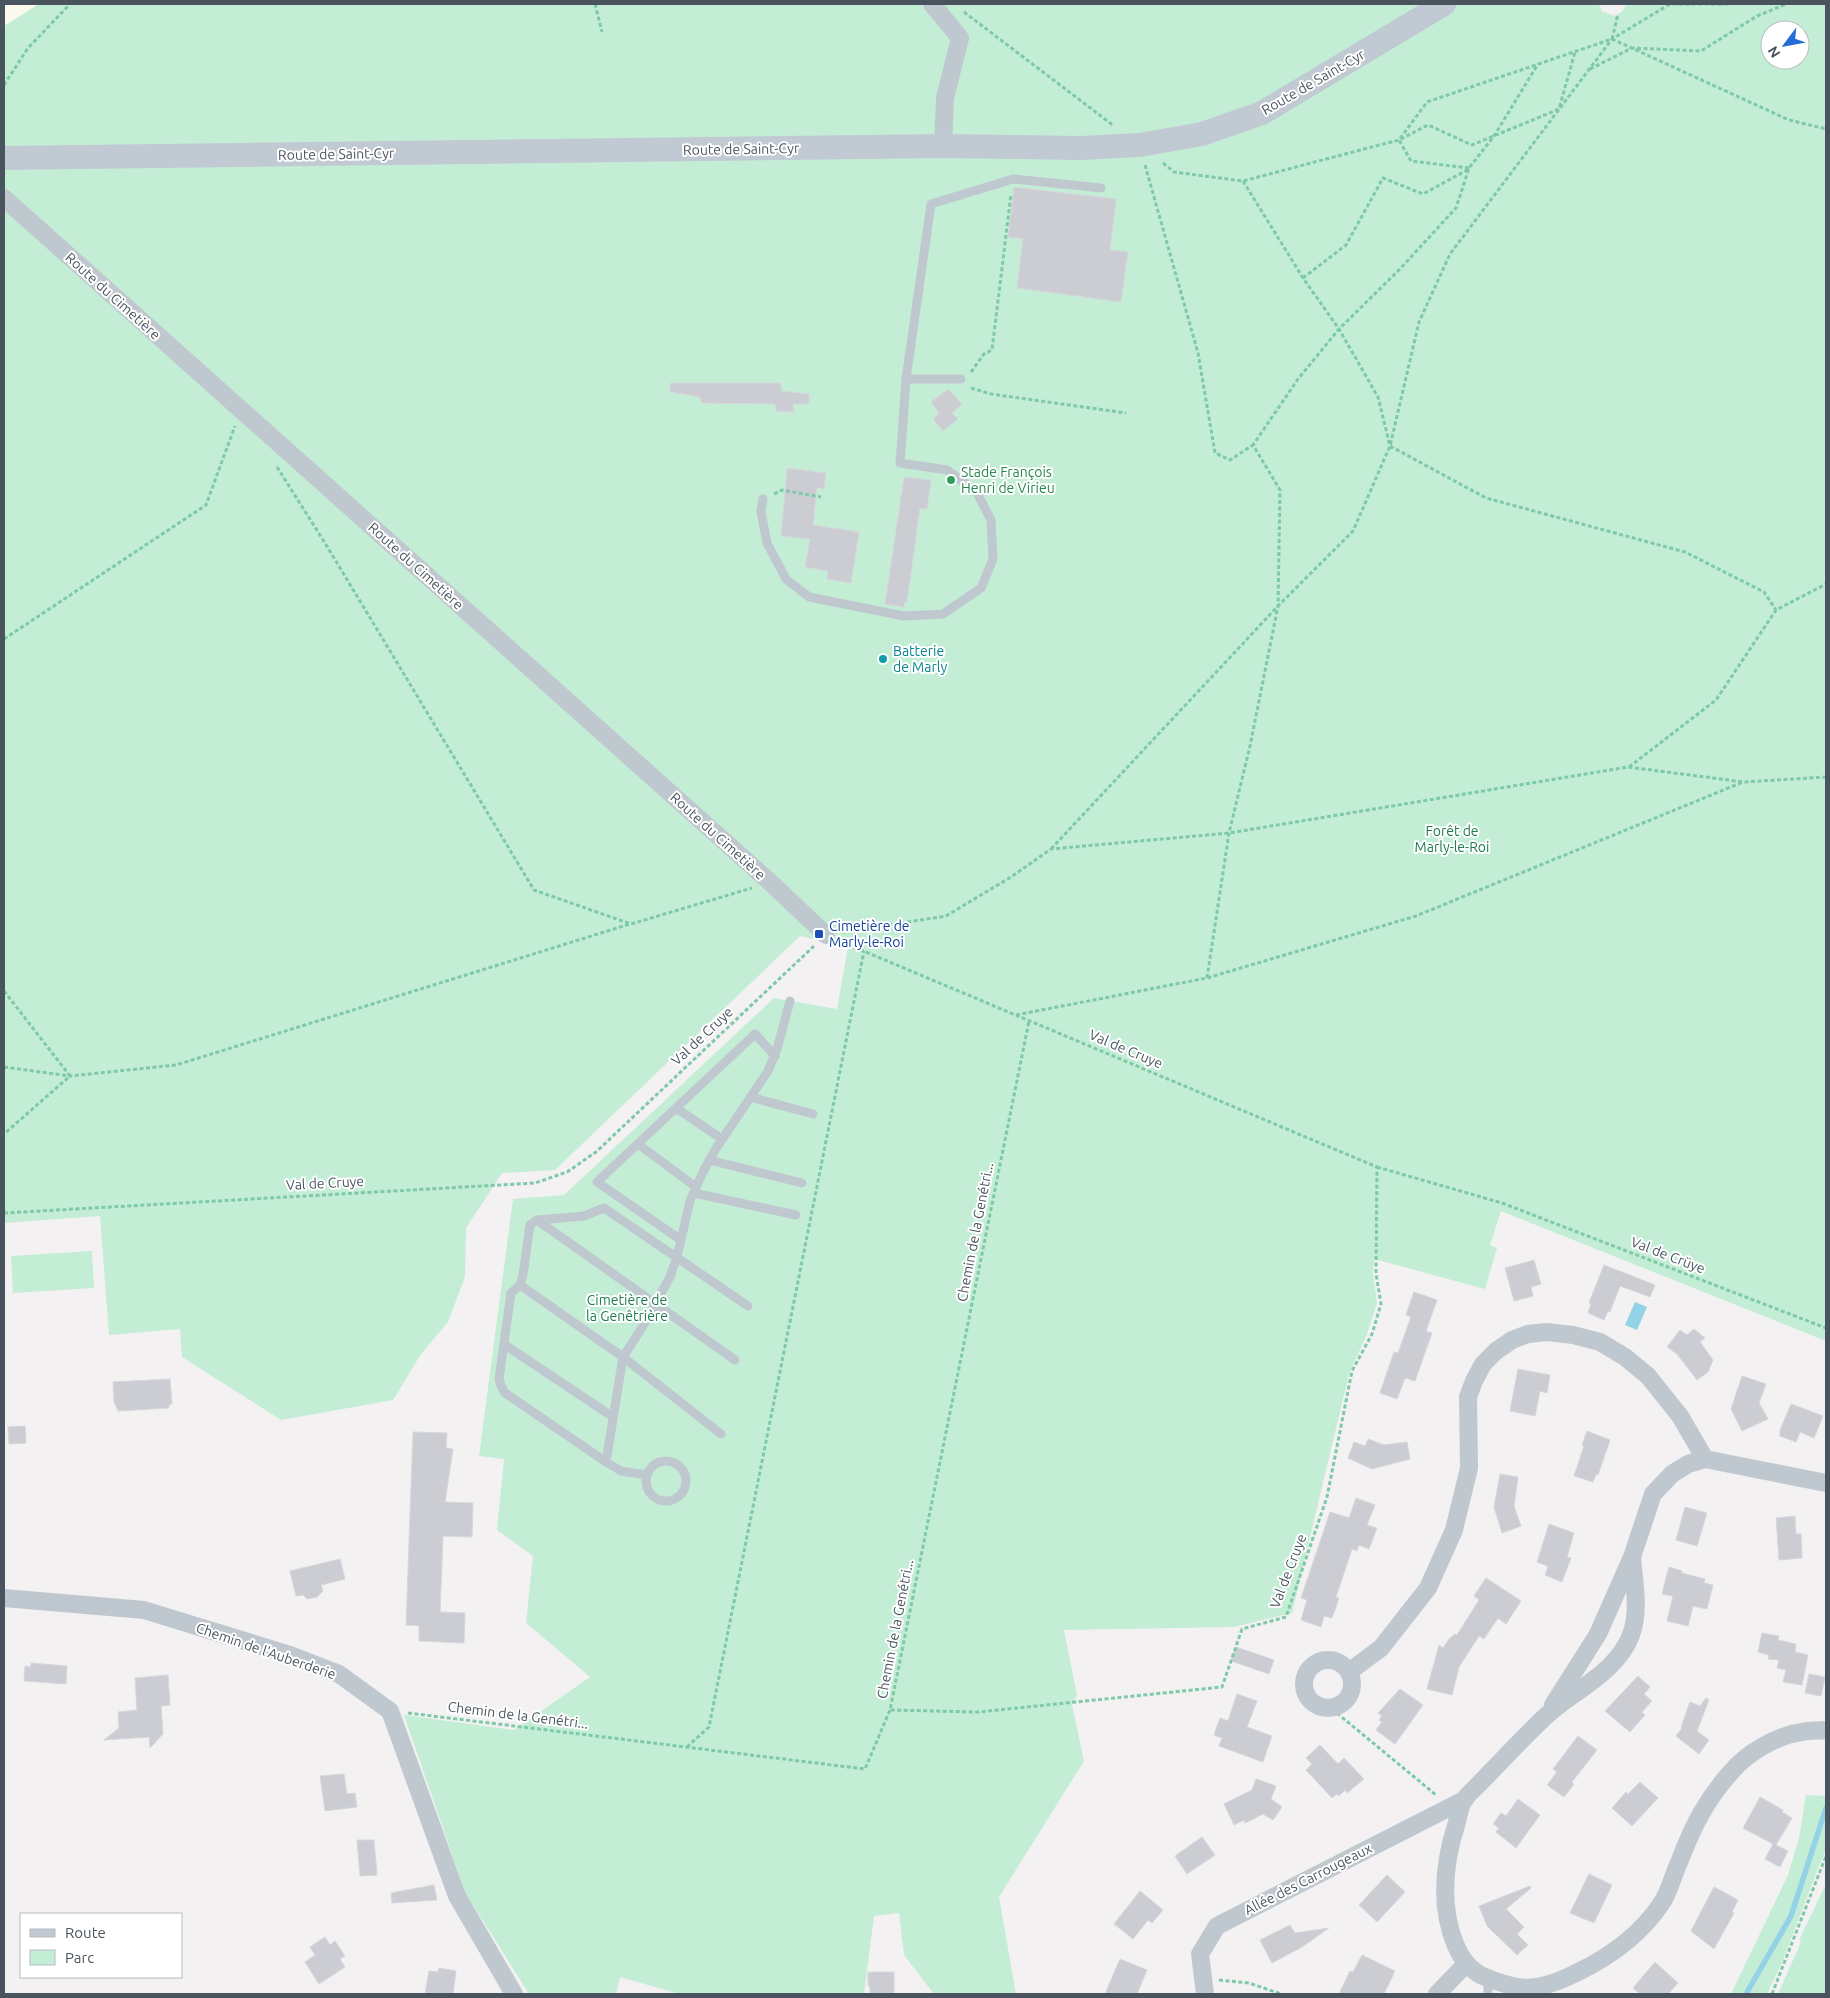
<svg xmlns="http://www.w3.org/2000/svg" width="1830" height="1998" font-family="Ubuntu,sans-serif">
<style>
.commercial{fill:#fbf8ed}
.green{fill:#c4edd6;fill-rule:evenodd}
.water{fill:#94d2e7}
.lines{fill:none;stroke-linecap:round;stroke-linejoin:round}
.stream{stroke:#94d2e7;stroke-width:5.5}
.building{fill:#cccdd3;stroke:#d6d7dc}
.path{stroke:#7ec9a7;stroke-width:3;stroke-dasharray:4 2.5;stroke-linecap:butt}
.service{stroke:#c0c8cf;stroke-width:9}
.minor{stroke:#c0c8cf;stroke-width:18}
.secondary{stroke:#c1c9d3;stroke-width:24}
.leisure-dot{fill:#2e9e5b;stroke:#fff;stroke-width:2}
.culture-dot{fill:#0f9aa8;stroke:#fff;stroke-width:2}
.transit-dot{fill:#1a4fb4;stroke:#fff;stroke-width:2}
.labels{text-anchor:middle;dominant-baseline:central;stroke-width:4;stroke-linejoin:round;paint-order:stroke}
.street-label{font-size:14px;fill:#4a545e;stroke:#fff}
.leisure-label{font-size:14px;fill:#27864d;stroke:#fff;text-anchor:start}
.culture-label{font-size:14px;fill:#0d838f;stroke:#fff;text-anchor:start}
.park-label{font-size:14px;fill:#1e7b51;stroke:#fff}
.transit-label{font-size:14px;fill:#164399;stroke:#fff;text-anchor:start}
</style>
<rect width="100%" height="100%" fill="#f3f1f1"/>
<path class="commercial" d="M4,4h35l-35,22z"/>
<path class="green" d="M39,4h1560l3,7 12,5 8,-4 5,-8h199v1337l-325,-130 -11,34 7,3 -12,41 -111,-30 -1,14 4,30 -10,31 -18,40 -57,239 -58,14 -170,3 13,65 -5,10 12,56 -85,136 17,97h-82l-30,-39 -5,-42 -25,3 -10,78h-188v-1l-56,-16 -4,17h-87l-64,-102 -61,-177 110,15 76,-53 -64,-54 7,-67 -36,-26 7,-71 -25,-3 34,-257 51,-4 210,-197 63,11 11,-62 -48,-11 -245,234 -53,3 -36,55 -1,49 -17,45 -27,32 -28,46 -112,20 -99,-63 -2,-28 -71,6 -9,-119 -96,7v-1197zM1770,30h30v30h-30z
M92,1251l2,37 -81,5 -2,-37z
M1806,1795l20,1v54l-7,16 -38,99 -14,29h-36l57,-119 11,-37z
M1826,1884v110h-48l23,-52 -2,-2z"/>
<path class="water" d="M1635,1302l12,5 -10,23 -12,-5z"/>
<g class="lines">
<path class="stream" d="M1746,1994l45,-78 35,-108"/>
</g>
<path class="building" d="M1014,187l102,12 -6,51 18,2 -7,50 -104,-14 6,-49 -15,-2z
M670,383h111v8l28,3v10h-16l1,8 -18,-1 -1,-7 -73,-1 -2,-6 -30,-5z
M948,389l14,15 -10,9 6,6 -15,12 -10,-12 6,-6 -8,-11z
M787,468l39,5 -2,16 -7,-1 -4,37 46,7 -8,51 -24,-4 1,-8 -23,-4 5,-28 -29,-3z
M904,477l27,3 -4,29 -7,-1 -13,94h-2l-1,5 -19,-3z
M1534,1260l7,24 -10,3 2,9 -19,5 -9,-33z
M1604,1265l51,20 -5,12 -30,-11 -10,26 -2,-1 -4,9 -16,-7 3,-9 -2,-1z
M1414,1292l23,8 -11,31 6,2 -17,48 -10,-3 -8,21 -17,-6 14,-41 4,1 13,-36 -5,-2z
M1694,1329l11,9 -5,4 13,18 -5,12 -11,8 -20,-26 -10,-7 13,-17 7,5z
M1518,1369l32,6 -3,18 -7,-2 -5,25 -25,-5z
M1742,1376l24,8 -7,19 9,16 -26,12 -11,-22z
M170,1379l2,25 -3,1v3l-51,3 -4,-10 -1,-19z
M1791,1404l32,12 -9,22 -14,-6 -4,10 -16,-6v-6z
M25,1426l1,17 -17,1 -1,-17z
M1587,1431l23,9 -12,35 -2,-1 -3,8 -19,-6 10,-30 -2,-1z
M413,1432l34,1 -1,15 7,1 -8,53 28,1 -1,34 -29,-1 -3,76 25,1 -1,30 -45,-2v-15l-13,-1z
M1368,1439l16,6 23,-3 3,17 -38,10 -24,-11 6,-16 11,4z
M1500,1474l18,3 -4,29 7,20 -19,7 -8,-26z
M1356,1498l19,7 -8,20 10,3 -8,21 -10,-4 -2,6 -5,-2 -16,48 3,1 -7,20 -8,-2 -3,11 -20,-7 6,-20 -6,-2 29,-86 19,6z
M1685,1507l22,6 -10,33 -21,-6z
M1795,1516l1,18h5l1,24 -23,2 -3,-42z
M1549,1524l25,9 -7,24 4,1 -9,24 -17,-7 3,-9 -11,-4z
M340,1559l5,20 -24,6 2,6 -6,6 -10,2 -4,-4 -7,1 -6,-25z
M1669,1567l13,4v2l23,6 -1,4 9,2 -6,24 -14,-3 -5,20 -21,-5 6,-25 -11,-2z
M1486,1578l35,23 -15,23 -8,-6 -14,21 -5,-3 -20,31 -7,28 -25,-6 12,-44 4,3 6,-9 6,-5 2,1 22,-35 -5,-4z
M1762,1633l17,3 -1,4 18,4 -1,8 13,3 -6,30 -19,-3 3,-12 -9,-2 2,-8 -11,-1 1,-4 -11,-3z
M1236,1647l38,13 -5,14 -38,-13z
M31,1663l36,3 -1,18 -42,-3 1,-15 6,1z
M1809,1674l16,3 -4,19 -16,-3z
M168,1675l2,30 -9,1 2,28 -13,14 -1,-11 -45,3 15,-12 -1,-16 19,-2 -2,-32z
M1638,1676l12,11 -6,7 8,7 -10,11 3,3 -15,17 -25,-21z
M1400,1689l23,16 -28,39 -19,-14 6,-8 -3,-2 3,-4 -4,-3z
M1237,1694l20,7 -10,26 25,9 -9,26 -44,-16 3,-8 -8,-3 6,-17 8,3z
M1706,1698l3,2 -12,31 12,9 -10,14 -23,-18 6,-8 -1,-1 9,-25 10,4z
M1578,1736l19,14 -25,32 2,2 -10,13 -17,-12 10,-13 -4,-3z
M1320,1745l18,19 6,-6 20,21 -17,14 -2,-3 -6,6 -2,-2 -5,4 -26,-28 6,-6 -6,-6z
M344,1774l3,20 8,-1 2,14 -32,4 -5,-35z
M1256,1779l20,7 -5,13 11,8 -9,13 -10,-6 -18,9 -1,-3 -10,5 -10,-21 28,-14z
M1640,1782l18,16 -26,28 -20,-18 14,-16 2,2z
M1760,1797l23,13 -1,2 10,6 -16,27 12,6 -8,16 -15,-8 8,-15 -30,-16z
M1518,1799l22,16 -24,33 -20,-16 3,-4 -6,-4 8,-11 5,3z
M1202,1837l13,18 -28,19 -12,-18z
M357,1840h17l3,35 -17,1z
M1589,1874l23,11 -18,38 -24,-10z
M1387,1875l18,17 -28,30 -18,-17z
M434,1885l3,15 -45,3 -1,-10z
M1530,1886l1,2 -25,21 18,18 -7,7 11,11 -11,10 -30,-29 -8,-20z
M1714,1887l24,13 -6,12 2,1 -20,36 -23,-18z
M1140,1891l23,19 -11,13 -4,-3 -15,19 -19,-15z
M1290,1925l5,8 34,-5 -27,19 -30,16 -12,-23z
M325,1937l5,8 5,-4 10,15 -5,3 5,8 -26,17 -14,-22 10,-7 -5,-8z
M1362,1955l33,16 -11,23h-45l11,-23 3,1z
M1120,1959l27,11 -10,24h-32z
M1655,1962l23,21 -10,11h-28l-7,-6z
M439,1968l17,3 -3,23h-28l4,-23 9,1z
M868,1972h26v22h-24v-8h-2z"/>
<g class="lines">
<path class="path" d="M595,4l7,28
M964,12l150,114
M1612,39l6,-25
M1590,69l42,-21 69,3 56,-35 29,-12
M4,85l24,-37 42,-44
M1163,163l11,9 69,9 125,-33 31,-8 28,-38 185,-63 177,81 37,9
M1145,165l53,188 17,100 15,7 23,-15
M1469,168l-58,-7 -12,-21 29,-15 44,20 87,-36 16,-57
M1243,181l60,97 36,51 39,68 12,49 96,52 199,54 79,40 12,18
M1303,278l43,-33 37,-67 40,16 46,-25
M971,372l13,-18 8,-4 19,-156
M971,388l20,6 135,19
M277,467l48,76 209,347 97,34 121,-36
M774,494l8,-4 39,7
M4,639l202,-134 29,-79
M1629,767l87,-67 60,-90 50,-26
M1051,849l227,-243 75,-75 37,-85 29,-124 31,-68 162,-215 58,-35h58
M843,932l103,-16 65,-39 40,-28 178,-16 399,-66 116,15 82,-5
M842,942l535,225 -1,107 5,30 -9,30 -20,37 -25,126 -41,120 -44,12 -20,58 -244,25 -88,-2
M1207,978l22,-145 21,-87 28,-140 2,-116 -27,-45 45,-66 41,-50 60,-59 57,-62 13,-40 25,-32 44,-72
M4,991l66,85 -66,58
M1016,1015l191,-37 209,-62 327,-134
M4,1067l66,9 106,-11 454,-141
M1377,1167l125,36 324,125
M4,1213l531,-30 32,-11 29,-20 218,-206
M1332,1709l104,86
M408,1713l457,56 25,-59 139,-689
M687,1747l22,-20 155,-776
M1219,1980l30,3 32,11
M1772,1994l54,-138"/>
<path class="service" d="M906,379h55
M763,499l-2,13 6,31 19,36 23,18 95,19 39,-2 38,-26 12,-29 -2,-39 -15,-29 -29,-21 -47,-7 6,-84 25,-175 82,-25 88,9
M750,1097l63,17
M676,1108l46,31
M638,1144l58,43
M709,1160l93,23
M694,1193l102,22
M537,1220l198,140
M681,1240l-84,-58 158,-148 20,22
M520,1285l103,72 98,77
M748,1306l-144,-98 -20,8 -47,4 -7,5 -7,50 -3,10 -9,8 -12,86 2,7 4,7 101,69 17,-105 20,-31 27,-49 7,-20 13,-56 12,-27 13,-24 53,-79 9,-22 13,-48
M505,1345l108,72
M646 1481a20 20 0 1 1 40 0a20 20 0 1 1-40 0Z
M606,1462l15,9 26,4
M1488,1979v15"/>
<path class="minor" d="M932,4l28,34 -15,60 -2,48
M4,198l767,685 55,52
M1632,1557c2,25 8,54 -1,78 -14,37 -56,55 -84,80 -25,23 -48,49 -72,73 -3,3 -8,7 -10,11 -5,6 -6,15 -8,23 -13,40 -18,84 -1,124 12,28 28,32 56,40 20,5 44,-3 62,-12 34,-16 68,-40 89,-73 7,-12 11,-28 17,-41 13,-34 26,-60 51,-88 16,-19 46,-37 71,-40 8,-2 16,-1 24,-2
M4,1598l140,12 143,44 52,20 51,37 67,185 57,98
M1304 1684a24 24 0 1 1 48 0a24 24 0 1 1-48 0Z
M1350,1671l31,-23 47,-60 26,-58 15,-62 -1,-71 6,-16 9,-17 13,-13 16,-11 16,-6 19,-2 26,3 27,7 25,15 23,19 32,40 25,43
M1553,1705l45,-71 34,-77 21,-63 19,-20 16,-10 17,-5 121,24
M1205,1994l-5,-40 17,-28 247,-126
M1437,1994l29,-30"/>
<path class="secondary" d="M4,158l939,-12 138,2 59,-3 62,-11 60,-21 182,-109"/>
</g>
<circle class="leisure-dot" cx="951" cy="480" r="5"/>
<circle class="culture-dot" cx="883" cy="659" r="5"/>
<rect class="transit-dot" x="814" y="929" width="10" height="10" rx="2.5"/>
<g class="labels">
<g class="street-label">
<text transform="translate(1313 82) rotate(-30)">Route de Saint-Cyr</text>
<text transform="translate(741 149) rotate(-1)">Route de Saint-Cyr</text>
<text transform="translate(336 154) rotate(-1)">Route de Saint-Cyr</text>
<text transform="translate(113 296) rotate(42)">Route du Cimetière</text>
<text transform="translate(416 566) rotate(42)">Route du Cimetière</text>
<text transform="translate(718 836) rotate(42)">Route du Cimetière</text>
<text transform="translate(702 1036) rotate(-43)">Val de Cruye</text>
<text transform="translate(1126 1049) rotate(23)">Val de Cruye</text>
<text transform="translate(325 1183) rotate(-3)">Val de Cruye</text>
<text transform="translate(975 1232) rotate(-79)">Chemin de la Genétri...</text>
<text transform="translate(1668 1255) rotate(21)">Val de Crüye</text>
<text transform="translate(1288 1571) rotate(-69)">Val de Cruye</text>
<text transform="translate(895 1629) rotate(-79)">Chemin de la Genétri...</text>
<text transform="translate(266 1651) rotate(19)">Chemin de l'Auberderie</text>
<text transform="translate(518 1715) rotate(7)">Chemin de la Genétri...</text>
<text transform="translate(1308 1879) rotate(-27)">Allée des Carrougeaux</text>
</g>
<g class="leisure-label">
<text x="961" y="472">Stade François<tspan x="961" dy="16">Henri de Virieu</tspan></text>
</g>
<g class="culture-label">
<text x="893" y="651">Batterie<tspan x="893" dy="16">de Marly</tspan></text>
</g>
<g class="park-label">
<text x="1452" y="831">Forêt de<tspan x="1452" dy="16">Marly-le-Roi</tspan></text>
<text x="627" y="1300">Cimetière de<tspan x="627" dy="16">la Genêtrière</tspan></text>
</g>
<g class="transit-label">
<text x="829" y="926">Cimetière de<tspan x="829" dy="16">Marly-le-Roi</tspan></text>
</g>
</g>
<rect width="1830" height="1998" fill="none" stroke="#4a545e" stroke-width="10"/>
<rect x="20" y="1913" width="162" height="65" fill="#ffffff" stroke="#b7bbbf"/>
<rect x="30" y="1929" width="25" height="8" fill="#c1c9d3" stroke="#b7bbbf"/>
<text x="65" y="1938" font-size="15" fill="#4a545e">Route</text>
<rect x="30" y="1950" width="25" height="15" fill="#c4edd6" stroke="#b7bbbf"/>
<text x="65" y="1963" font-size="15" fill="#4a545e">Parc</text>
<g transform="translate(1785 45) rotate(238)"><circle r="24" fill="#ffffff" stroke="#b7bbbf"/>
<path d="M0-4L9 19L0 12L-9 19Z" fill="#266cd8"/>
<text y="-8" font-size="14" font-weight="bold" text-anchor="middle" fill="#4a545e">N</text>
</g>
</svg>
